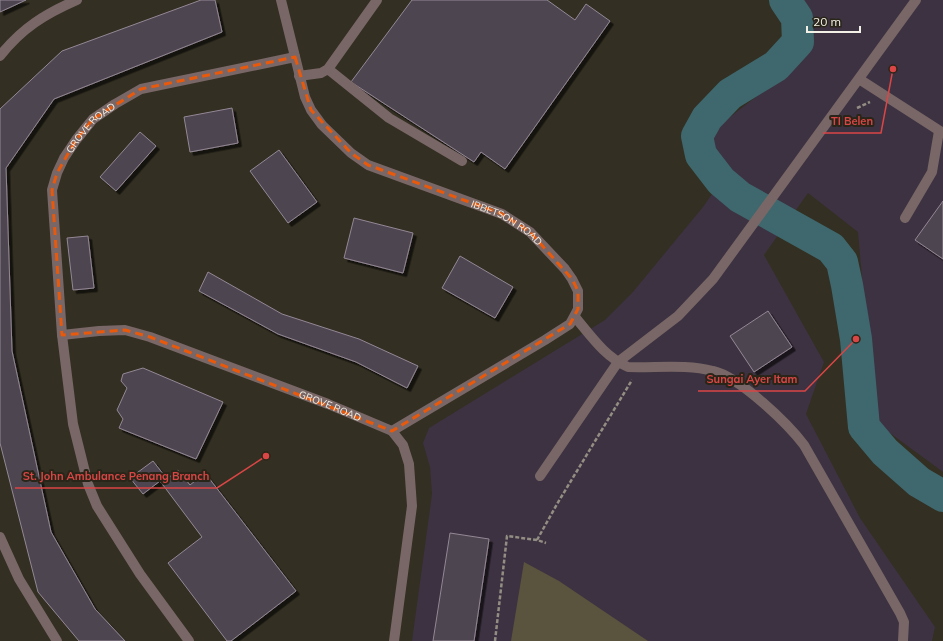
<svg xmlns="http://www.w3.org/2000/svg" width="943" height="641" font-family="Mulish,sans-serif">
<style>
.education{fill:#3d3241}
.green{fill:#5a533e}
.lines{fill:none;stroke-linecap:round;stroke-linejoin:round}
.river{stroke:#3e686e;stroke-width:32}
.building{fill:#4e4450;stroke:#938895;filter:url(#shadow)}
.path{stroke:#928e83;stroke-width:2.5;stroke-dasharray:4 2;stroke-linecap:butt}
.service{stroke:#786766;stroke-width:10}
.minor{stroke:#786766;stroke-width:10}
.marked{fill:none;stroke:#e8590c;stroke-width:3;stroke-dasharray:8 5;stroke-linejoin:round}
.labels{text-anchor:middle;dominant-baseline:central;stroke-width:4;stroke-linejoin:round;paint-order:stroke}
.street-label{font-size:10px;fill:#f3f0e7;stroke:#292518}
.leader{fill:none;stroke:#da4645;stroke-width:1.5}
.callout-dot{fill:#da4645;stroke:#292518;stroke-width:1.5}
.callout-label{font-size:11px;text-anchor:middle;font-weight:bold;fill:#da4645;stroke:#292518;stroke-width:4;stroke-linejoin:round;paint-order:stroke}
</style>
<defs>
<filter id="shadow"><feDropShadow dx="3.5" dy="3.5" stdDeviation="0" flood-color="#0009"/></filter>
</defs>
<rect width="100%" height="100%" fill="#332f22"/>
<path class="education" d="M799,0h144v472l-64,-47 -7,-32 -14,-161 -50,-39 -44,62 60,107 -18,52 54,104 75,109 -3,14h-520l20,-147 -2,-27 -7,-24 6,-15 176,-108 27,-27 71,-86 26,-38 -14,-16 -4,-12 5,-13 73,-57 16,-17 6,-35z"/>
<path class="green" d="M524,562l35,19 89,60h-137z"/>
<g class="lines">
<path class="river" d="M785,0l12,18 1,24 -22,24 -46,28 -23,24 -10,18 4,19 20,26 19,16 91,51 11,14 5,23 9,54 8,88 21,25 34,30 24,14"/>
</g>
<path class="building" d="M0,0h26l-26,12z
M201,0h14l7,32 -168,67 -48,69 6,183 39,181 44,77 30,32h-46l-41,-49 -38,-149v-334l62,-58z
M412,0h135l28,20 11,-16 24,17 -105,148 -24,-17 -7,10 -123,-80z
M232,108l6,35 -48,9 -6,-35z
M140,132l16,14 -40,45 -16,-14z
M279,150l38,52 -29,21 -38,-52z
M943,201v58l-28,-19z
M354,218l59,15 -10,40 -59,-15z
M88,236l6,52 -21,2 -6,-52z
M460,256l53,31 -18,31 -53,-30z
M208,272l74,42 77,25 59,27 -11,22 -51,-26 -78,-28 -79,-43z
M768,311l24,36 -38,25 -24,-36z
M143,368l80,34 -27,57 -77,-31 4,-9 -6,-9 10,-22 -6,-7 2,-7z
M153,461l14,18 11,-9 12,15 15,-12 91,118 -65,50h-4l-59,-78 34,-26 -42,-56 -17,13 -13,-16z
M450,533l39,6 -15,102h-41z"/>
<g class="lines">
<path class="path" d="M857,108l13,-6
M537,540l20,-36 75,-124
M495,641l12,-105 30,4 9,3"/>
<path class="service" d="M328,69l61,49 73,43
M299,76l22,-3 7,-4 49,-69
M859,79l84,54
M905,218l27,-46 7,-41
M575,317c16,19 30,40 53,50 28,1 59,-3 85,4 27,6 75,53 91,74l96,168 4,9 -1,19
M540,476l78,-114 60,-46 35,-37 203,-279"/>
<g class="minor">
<path id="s1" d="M281,0l24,97 6,13 11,15 29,28 17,12 134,49 28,18 35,37 7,10 6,12v18l-8,15 -25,16 -153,91"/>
<path d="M0,56c22,-28 45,-42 77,-56"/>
<path id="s2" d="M62,335l37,-4 26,-1 25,7 178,67 64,27 11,14 6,19 3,42 -18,135"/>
<path d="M0,537l19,42 38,62"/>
<path id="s3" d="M189,641l-49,-67 -43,-68 -9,-22 -15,-60 -11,-89 -10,-145 5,-17 7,-15 12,-18 17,-21 22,-15 26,-15 154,-32"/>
</g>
</g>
<path class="marked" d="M295,57l16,53 40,43 17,12 134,49 28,18 42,47 6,12v18l-8,15 -178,107 -242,-94 -25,-7 -63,5 -10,-145 5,-17 19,-33 17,-21 48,-30z"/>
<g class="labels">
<g class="street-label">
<text stroke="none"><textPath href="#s3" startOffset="559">GROVE ROAD</textPath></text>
<text stroke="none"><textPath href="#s1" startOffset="345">IBBETSON ROAD</textPath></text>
<text stroke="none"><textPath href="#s2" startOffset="282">GROVE ROAD</textPath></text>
</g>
</g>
<path class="leader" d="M893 69L881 133H823M856 339L805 391H698M266 456L217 488H15"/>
<g class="callout-dot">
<circle cx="893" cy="69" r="4"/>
<circle cx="856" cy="339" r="4"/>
<circle cx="266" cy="456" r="4"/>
</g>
<g class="callout-label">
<text x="852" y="125">TI Belen</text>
<text x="752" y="383">Sungai Ayer Itam</text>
<text x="116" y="480">St. John Ambulance Penang Branch</text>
</g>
<path d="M807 26v6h53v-6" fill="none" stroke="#f3f0e7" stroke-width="2"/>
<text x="813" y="26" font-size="12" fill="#f3f0e7" stroke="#292518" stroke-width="3" paint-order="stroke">20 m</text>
</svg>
